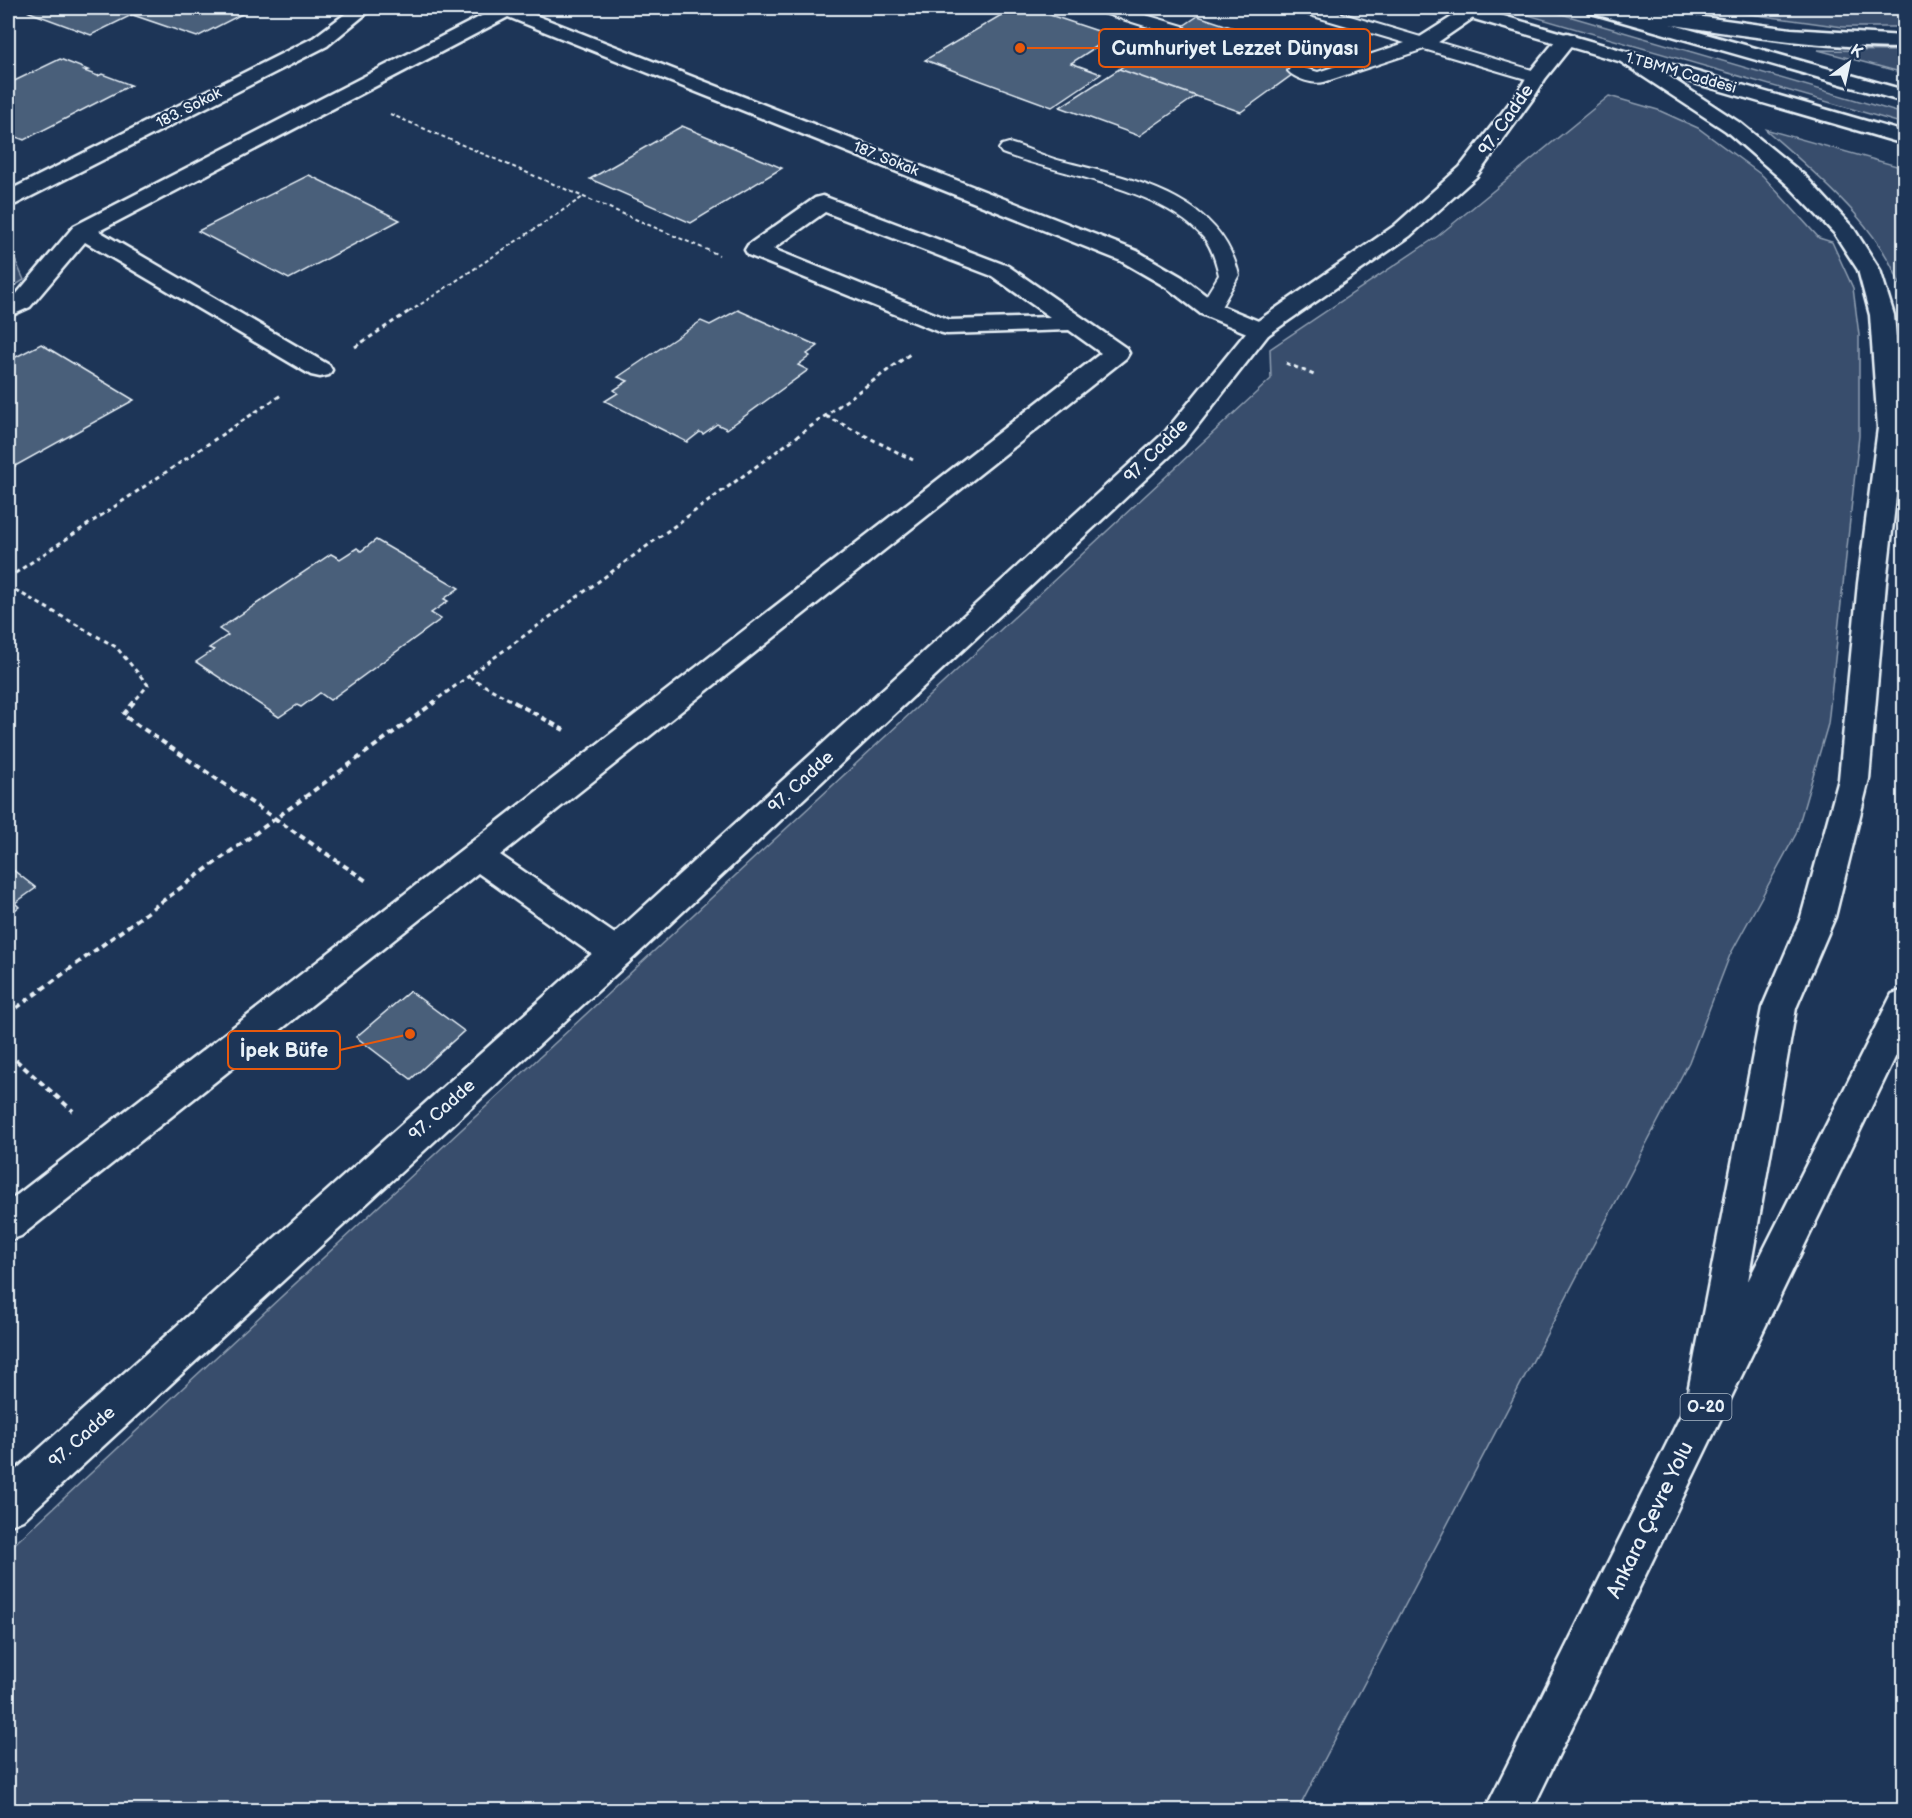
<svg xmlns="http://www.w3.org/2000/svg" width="1912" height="1818" font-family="'Balsamiq Sans',sans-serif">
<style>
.green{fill:#374d6c;stroke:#909fb2;stroke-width:1.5}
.building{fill:#495e7a;stroke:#e8f1f8;stroke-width:1.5}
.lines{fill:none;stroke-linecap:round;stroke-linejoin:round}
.lane-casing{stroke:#e8f1f8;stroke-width:4}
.street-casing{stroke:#e8f1f8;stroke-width:5}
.secondary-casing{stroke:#e8f1f8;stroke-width:5}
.primary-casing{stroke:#e8f1f8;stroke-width:5}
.highway-casing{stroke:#e8f1f8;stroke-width:5}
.path-far2{stroke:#e8f1f8;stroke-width:2;stroke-dasharray:4 3;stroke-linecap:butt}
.path-far1{stroke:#e8f1f8;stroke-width:3;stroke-dasharray:4.5 4;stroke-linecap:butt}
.path{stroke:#e8f1f8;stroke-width:4;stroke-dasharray:6 4.5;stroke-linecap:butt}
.lane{fill:#1d3557;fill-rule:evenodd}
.street{fill:#1d3557;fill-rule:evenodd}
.secondary{fill:#1d3557;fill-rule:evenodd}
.primary{fill:#1d3557;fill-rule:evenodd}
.highway{fill:#1d3557;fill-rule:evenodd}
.labels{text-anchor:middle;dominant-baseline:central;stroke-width:4.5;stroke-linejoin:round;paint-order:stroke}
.far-street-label{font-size:15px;fill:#e8f1f8;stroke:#1d3557}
.shield{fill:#1d3557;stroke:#abb9c8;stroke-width:1.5}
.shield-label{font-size:16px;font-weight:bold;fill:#e8f1f8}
.street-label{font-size:18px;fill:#e8f1f8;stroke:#1d3557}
.near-street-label{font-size:21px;fill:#e8f1f8;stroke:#1d3557}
.leader{fill:none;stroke:#e8590c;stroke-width:2}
.callout-dot{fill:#e8590c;stroke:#1d3557;stroke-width:2}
.callout{fill:#1d3557;stroke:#e8590c;stroke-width:2}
.callout-label{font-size:20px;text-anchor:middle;font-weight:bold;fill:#e8f1f8}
</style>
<rect width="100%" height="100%" fill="#1d3557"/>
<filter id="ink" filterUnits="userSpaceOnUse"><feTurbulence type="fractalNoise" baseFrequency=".0167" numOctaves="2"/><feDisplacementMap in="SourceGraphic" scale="12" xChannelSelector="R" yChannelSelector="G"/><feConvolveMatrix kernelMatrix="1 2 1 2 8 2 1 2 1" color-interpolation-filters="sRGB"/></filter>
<g filter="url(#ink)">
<path class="green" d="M1504,8h37l363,106v10z
M1707,8h197v19h-61z
M1818,50l86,1v22z
M1609,96l49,14 40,18 65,48 56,62 13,4 21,46 6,47v101l-31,288 -32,110 -66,121 -41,107 -391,748h-1290v-260l1263,-1171 -1,-30 168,-113z
M1765,129l139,39v129c-19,-68 -88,-123 -139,-168z
M8,244l16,36 -16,10z"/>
<path class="building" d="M40,8h100l4,1 -53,26 -62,-23z
M147,8h91l10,3 -51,26 -64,-22z
M1013,8h16l84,28 -42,27 30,11 -49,33 -127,-47z
M1198,16l120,40 -77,56 -122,-43z
M60,59l28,11 -4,1 14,5 4,-2 29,11 -107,55 -16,-6v-50z
M1119,69l77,27 -57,40 -79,-29z
M682,126l100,42 -91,55 -101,-44z
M309,175l91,45 -111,59 -91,-48z
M738,310l80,36 -11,8 3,2 -12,9 10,5 -81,59 -10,-5 -14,10 -3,-2 -13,10 -82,-41 13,-8 -4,-3 14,-9 -10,-4 83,-56 9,4z
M41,344l93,56 -126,70v-109z
M376,540l83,48 -15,11 4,2 -17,12 10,6 -111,81 -10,-7 -19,14 -4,-2 -18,12 -83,-55 18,-12 -5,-2 19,-13 -9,-6 112,-75 9,5 17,-11 4,3z
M8,866l28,22 -21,15 4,4 -11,8z
M410,991l54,40 -53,48 -55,-42z"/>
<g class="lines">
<g class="lane-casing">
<path id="lane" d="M1098,8h24l61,18 3,4 -3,4h-12l-71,-22z
M1298,8h25l219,65 3,4 -3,4 -6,1 -112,-33 -100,33c-10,3 -29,-3 -36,-11l3,-4 6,-1 21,6 87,-29 -105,-31z
M1009,143c18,5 34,13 52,18 70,18 159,33 178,114l-22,39 -8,1 -8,-1 -3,-5 21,-34c-3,-13 -7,-28 -16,-38 -44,-50 -139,-61 -201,-84l-3,-4 3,-4z"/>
</g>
<g class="street-casing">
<path id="street" d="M353,8h20l-46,38 -311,158 -8,1v-14l305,-153z
M492,8h25l620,243 45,26 35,27 51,21 4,5 -4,5 -8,2 -8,-2 -51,-21 -35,-27 -45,-26 -613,-244 -409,214 230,134 3,5 -3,5 -9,2 -9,-2 -226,-133 -55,65 -22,10v-16l6,-4 60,-71 419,-216z
M1466,8h14l2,4 -51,35h-14l-3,-4 3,-4z
M823,196l185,70 118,82 3,5 -3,5 -626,497 128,88 5,10 -5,10 -12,4 -12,-4 -126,-90 -457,363 -13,5v-39l1093,-849 -32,-23 -122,4 -8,-2 -191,-77 -3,-5 3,-5 67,-47zM825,212l167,64 58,41 -100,3 -177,-71z"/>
</g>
<g class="secondary-casing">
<path id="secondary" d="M1567,33l7,2 3,4 -32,40 -11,18 -58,80 -66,59 -142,99 -85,109 -555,519 -605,557 -15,6v-49l596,-534 561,-511 87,-107 142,-99 66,-59 58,-75 11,-19 31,-38z"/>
</g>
<g class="primary-casing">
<path id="primary" d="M1448,8h28l428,124v12l-454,-132z
M1586,8h28l290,82v12l-316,-90z"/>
</g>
<g class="highway-casing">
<path id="highway" d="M1595,8h43l153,21 113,7v12c-100,0 -201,-19 -300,-34l-7,-2z
M1628,52l7,2 105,69 65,53 49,53 26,41 14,45 10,113 -18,155 -17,196 -34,138 -39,91 -48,273 144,-287 12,-4v49l-372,771h-47l200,-403 77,-399 39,-91 38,-138 19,-196 20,-155 -8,-113 -12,-45 -24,-37 -45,-47 -63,-55 -105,-69 -3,-4 3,-4z"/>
</g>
<path class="path-far2" d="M390,114l329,141
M409,312l174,-115"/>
<path class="path-far1" d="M355,347l56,-37
M1286,363l28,12
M826,416l87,44
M8,578l273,-183
M8,586l108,61 32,38 -15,18
M469,677l47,26
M432,703l478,-349"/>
<path class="path" d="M134,702l-11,13 245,167
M514,702l50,28
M8,1014l427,-312
M8,1053l65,58"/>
<use href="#lane" class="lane"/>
<use href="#street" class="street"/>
<use href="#secondary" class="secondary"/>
<use href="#primary" class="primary"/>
<use href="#highway" class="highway"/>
</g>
</g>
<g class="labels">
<g class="far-street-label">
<text transform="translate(1681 73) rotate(16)">1.TBMM Caddesi</text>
<text transform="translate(189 108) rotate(-27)">183. Sokak</text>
<text transform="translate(886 159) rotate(22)">187. Sokak</text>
</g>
<rect class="shield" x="1680.5" y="1394" width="51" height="26" rx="4.5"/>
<g class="shield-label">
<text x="1706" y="1407">O-20</text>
</g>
<g class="street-label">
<text transform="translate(1506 120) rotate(-55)">97. Cadde</text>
<text transform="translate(1156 451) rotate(-45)">97. Cadde</text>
<text transform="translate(801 782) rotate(-43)">97. Cadde</text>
<text transform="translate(442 1110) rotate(-42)">97. Cadde</text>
<text transform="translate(82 1437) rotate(-42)">97. Cadde</text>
</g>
<g class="near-street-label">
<text transform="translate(1650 1520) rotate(-64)">Ankara Çevre Yolu</text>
</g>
</g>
<path class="leader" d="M1020 48L1099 48M410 1034L340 1050"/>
<g class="callout-dot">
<circle cx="1020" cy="48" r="6"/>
<circle cx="410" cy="1034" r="6"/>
</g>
<g class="callout">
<rect x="1099" y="29" width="271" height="38" rx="6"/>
<rect x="228" y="1031" width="112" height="38" rx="6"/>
</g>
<g class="callout-label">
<text x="1235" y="55">Cumhuriyet Lezzet Dünyası</text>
<text x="284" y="1057">İpek Büfe</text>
</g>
<rect width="1912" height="1818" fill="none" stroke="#1d3557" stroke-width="30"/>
<rect x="15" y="15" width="1882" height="1788" fill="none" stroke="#e8f1f8" stroke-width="2" filter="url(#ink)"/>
<g transform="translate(1849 63) rotate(33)" stroke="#1d3557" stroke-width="4.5" paint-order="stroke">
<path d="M0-4.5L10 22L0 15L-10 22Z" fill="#e8f1f8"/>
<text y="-9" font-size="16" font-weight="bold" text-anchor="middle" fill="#e8f1f8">K</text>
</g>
</svg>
